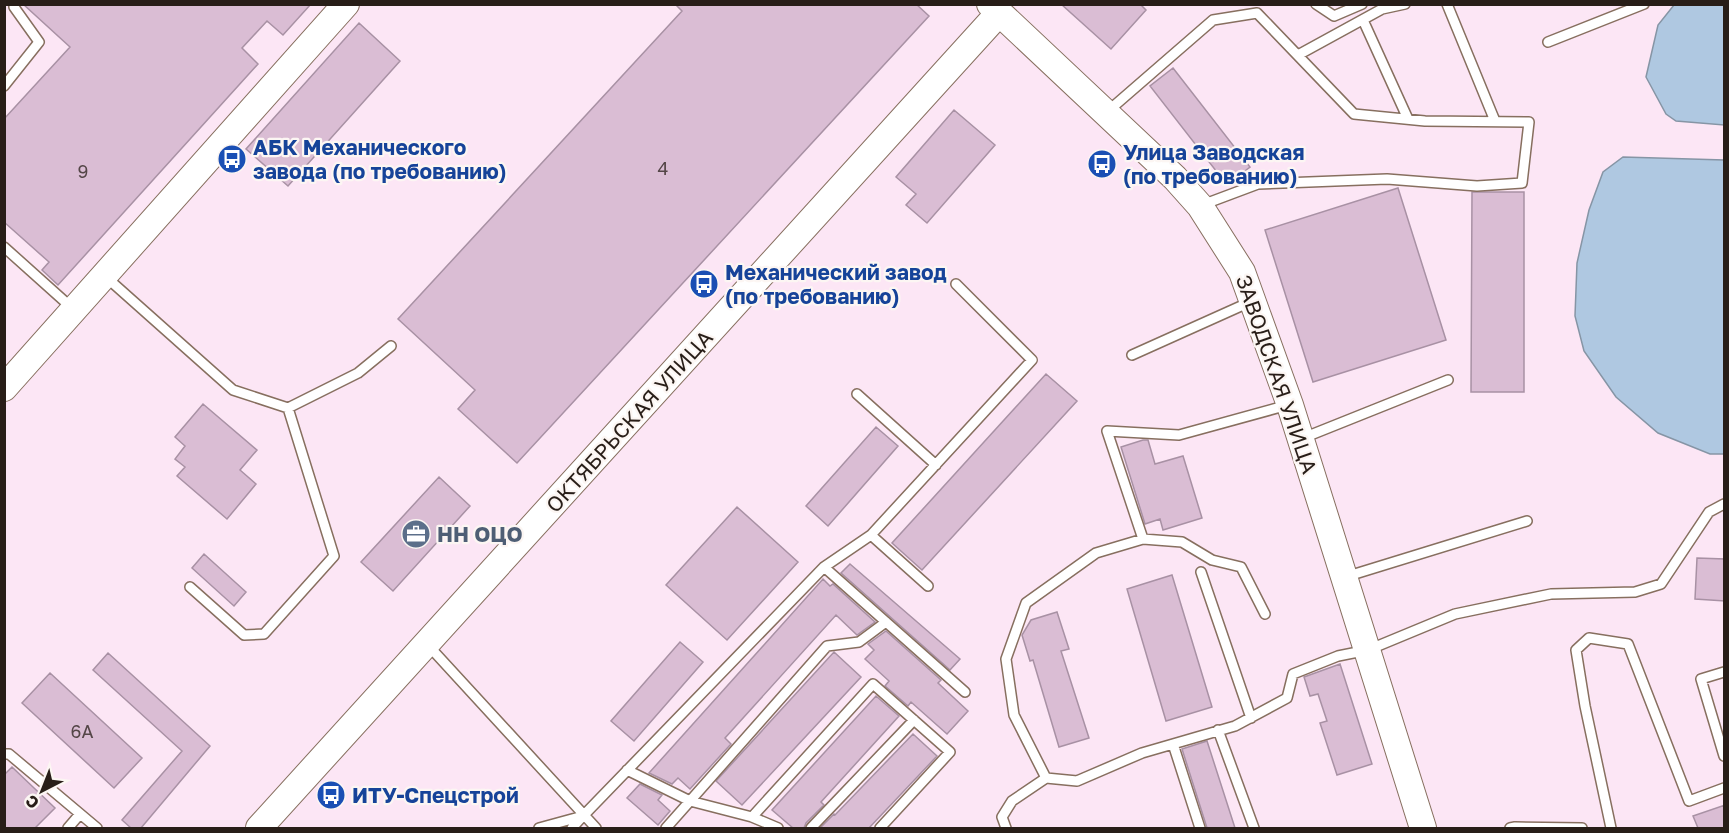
<svg xmlns="http://www.w3.org/2000/svg" width="1729" height="833" font-family="'Golos Text',sans-serif">
<style>
.industrial{fill:#fce6f5}
.water{fill:#afc8e1;stroke:#8695a5;stroke-width:1.5}
.building{fill:#dabdd4;stroke:#a891a4;stroke-width:1.5}
.lines{fill:none;stroke-linecap:round;stroke-linejoin:round}
.lane-casing{stroke:#876f5f;stroke-width:12}
.secondary-casing{stroke:#876f5f;stroke-width:28}
.lane{stroke:#fff;stroke-width:9}
.secondary{stroke:#fff;stroke-width:26}
.labels{text-anchor:middle;dominant-baseline:central;stroke-width:4.5;stroke-linejoin:round;paint-order:stroke}
.number-label{font-size:18px;fill:#544647}
.transit-label{font-size:21px;font-weight:bold;fill:#164399;stroke:#fcf6f3;text-anchor:start}
.street-label{font-size:21px;fill:#281e18;stroke:#fcf6f3}
.service-label{font-size:21px;font-weight:bold;fill:#4e5e75;stroke:#fcf6f3;text-anchor:start}
</style>
<rect width="100%" height="100%" fill="#fcf6f3"/>
<path class="industrial" d="M5,5h1719v823h-1719z"/>
<path class="water" d="M1674,5h50v120l-48,-4 -10,-7 -20,-37 12,-52z
M1623,157l101,3v294h-14l-52,-21 -42,-36 -32,-46 -9,-35 2,-53 12,-53 14,-38z"/>
<path class="building" d="M23,4h288l-28,31 -16,-14 -25,27 16,16 -200,221 -16,-15 7,-8 -45,-40v-103l66,-72z
M675,4h241l13,12 -412,447 -59,-54 17,-19 -77,-71 284,-308z
M1061,4h79l6,6 -35,39z
M359,23l41,38 -112,125 -42,-37z
M1173,68l77,99 -23,18 -77,-99z
M954,110l41,35 -68,78 -21,-18 10,-11 -20,-17z
M1398,188l48,152 -133,42 -48,-152z
M1472,192h52v200h-53z
M1046,374l31,27 -155,169 -30,-27z
M203,404l54,46 -17,20 16,14 -29,35 -50,-43 8,-9 -10,-8 10,-13 -10,-9z
M876,427l22,19 -70,80 -22,-20z
M1143,440h5l7,24 28,-8 19,62 -39,12 -3,-11 -15,5 -24,-77z
M439,477l31,29 -77,85 -32,-29z
M737,507l61,55 -71,78 -61,-55z
M204,554l42,38 -12,14 -42,-38z
M1697,558l28,1v42l-30,-2z
M850,564l110,95 -10,11 -109,-97z
M1172,575l40,132 -46,14 -39,-132z
M823,579l7,7 3,-2 42,38 -18,13 -21,-20 -111,123 6,6 -41,45 -12,-11 -6,6 -23,-11z
M1057,612l12,37 -8,2 28,87 -30,9 -26,-87 -3,1 -8,-26 9,-15z
M886,631l55,49 -3,3 30,28 -21,23 -36,-32 -3,4 -23,-20 4,-5 -24,-22 9,-9 -6,-6z
M680,642l23,20 -69,79 -23,-20z
M834,652l27,25 -119,128 -26,-24z
M108,653l102,93 -69,82h-10l-9,-8 60,-69 -89,-81z
M1340,664l32,100 -35,11 -17,-52 7,-2 -9,-27 -8,2 -6,-19z
M50,673l92,85 -28,30 -92,-85z
M876,696l23,20 -78,86 3,3 -18,18 -2,5h-11l-21,-18z
M913,734l24,22 -68,72h-49l14,-14 1,1z
M1207,741l28,87h-28l-25,-79z
M12,767l43,41 -20,20h-31v-53z
M640,784l22,11 -4,5 12,11 -12,14 -31,-27z
M1725,805v23h-27l-5,-12z"/>
<g class="lines">
<g class="lane-casing">
<path id="lane" d="M1316,4l18,12 28,-12
M1447,4l48,117
M1363,20l45,99
M1548,42l96,-38
M1298,55l84,-46 23,-5
M4,86l35,-44 -25,-35
M1107,112l106,-92 44,-7 97,101 71,7 104,1 -7,61 -45,3 -90,-7 -129,5 -56,21
M4,247l68,61
M106,277l127,113 55,18 70,-35 33,-27
M1132,355l118,-53
M857,394l79,71
M1303,438l145,-58
M871,535l161,-175 -76,-76
M824,567l141,125
M1201,572l50,146
M1345,577l182,-56
M190,587l54,48 20,-1 70,-78 -46,-148
M1265,614l-24,-47 -29,-7 -30,-18 -39,-3 -36,-108 72,4 109,-30
M427,644l169,184
M1724,672l-23,7 23,77
M1218,730l36,98
M1173,744l27,84
M4,754h5l88,74
M627,770l63,31 137,-155 32,-4 27,-20
M1046,778l-32,-63 -8,-56 20,-56 70,-50 47,-14
M583,816l241,-249 47,-32 57,51
M752,817l26,11
M68,828l12,-14
M539,828l44,-12 -11,12
M666,828l24,-27 62,16 121,-133 77,68 -70,76
M811,828l103,-108
M1006,828l-4,-11 10,-16 34,-23 31,3 65,-28 93,-27 52,-28 6,-24 45,-18 30,-6 87,-36 96,-20 84,-2 26,-8 48,-72 15,-8
M1510,828l5,-1 67,1
M1611,828l-26,-122 -9,-56 13,-12 39,6 61,157 35,-13"/>
</g>
<g class="secondary-casing">
<path id="secondary" d="M990,4l185,174 25,28 42,66 48,133 133,423
M4,388l342,-384
M259,828l740,-815"/>
</g>
<use href="#lane" class="lane"/>
<use href="#secondary" class="secondary"/>
</g>
<defs>
<g id="bus-disc" transform="scale(1.5)"><circle r="9.5" fill="#1a4fb4" stroke="#fcf6f3"/><path d="M-5-6H5V4H4V6H2V4H-2V6H-4V4H-5ZM-3.5-4V0h7V-4ZM-3.5 1.2v1.5H-2V1.2ZM2 1.2v1.5H3.5V1.2Z" fill="#fff"/></g>
<g id="office-disc" transform="scale(1.5)"><circle r="9.5" fill="#5c6f8a" stroke="#fcf6f3"/><path d="M-6-3h4V-5.5h4V-3h4V5H-6ZM-1-4.5V-3h2v-1.5ZM-6 0V1H6V0Z" fill="#fff"/></g>
</defs>
<g fill-rule="evenodd">
<use href="#bus-disc" x="232" y="159"/>
<use href="#bus-disc" x="1102" y="164"/>
<use href="#bus-disc" x="704" y="284"/>
<use href="#office-disc" x="416" y="534"/>
<use href="#bus-disc" x="331" y="795"/>
</g>
<g class="labels">
<g class="number-label">
<text x="663" y="168">4</text>
<text x="83" y="171">9</text>
<text x="82" y="731">6А</text>
</g>
<g class="transit-label">
<text x="253" y="147">АБК Механического<tspan x="253" dy="24">завода (по требованию)</tspan></text>
<text x="1123" y="152">Улица Заводская<tspan x="1123" dy="24">(по требованию)</tspan></text>
<text x="725" y="272">Механический завод<tspan x="725" dy="24">(по требованию)</tspan></text>
<text x="352" y="795">ИТУ-Спецстрой</text>
</g>
<g class="street-label">
<text transform="translate(1277 374) rotate(71)">ЗАВОДСКАЯ УЛИЦА</text>
<text transform="translate(629 421) rotate(-48)">ОКТЯБРЬСКАЯ УЛИЦА</text>
</g>
<g class="service-label">
<text x="437" y="534">НН ОЦО</text>
</g>
</g>
<rect width="1729" height="833" fill="none" stroke="#281e18" stroke-width="12"/>
<g transform="translate(42 791) rotate(222)" stroke="#fcf6f3" stroke-width="4.5" paint-order="stroke">
<path d="M0-4.5L10 22L0 15L-10 22Z" fill="#281e18"/>
<text y="-9" font-size="16" font-weight="bold" text-anchor="middle" fill="#281e18">С</text>
</g>
</svg>
